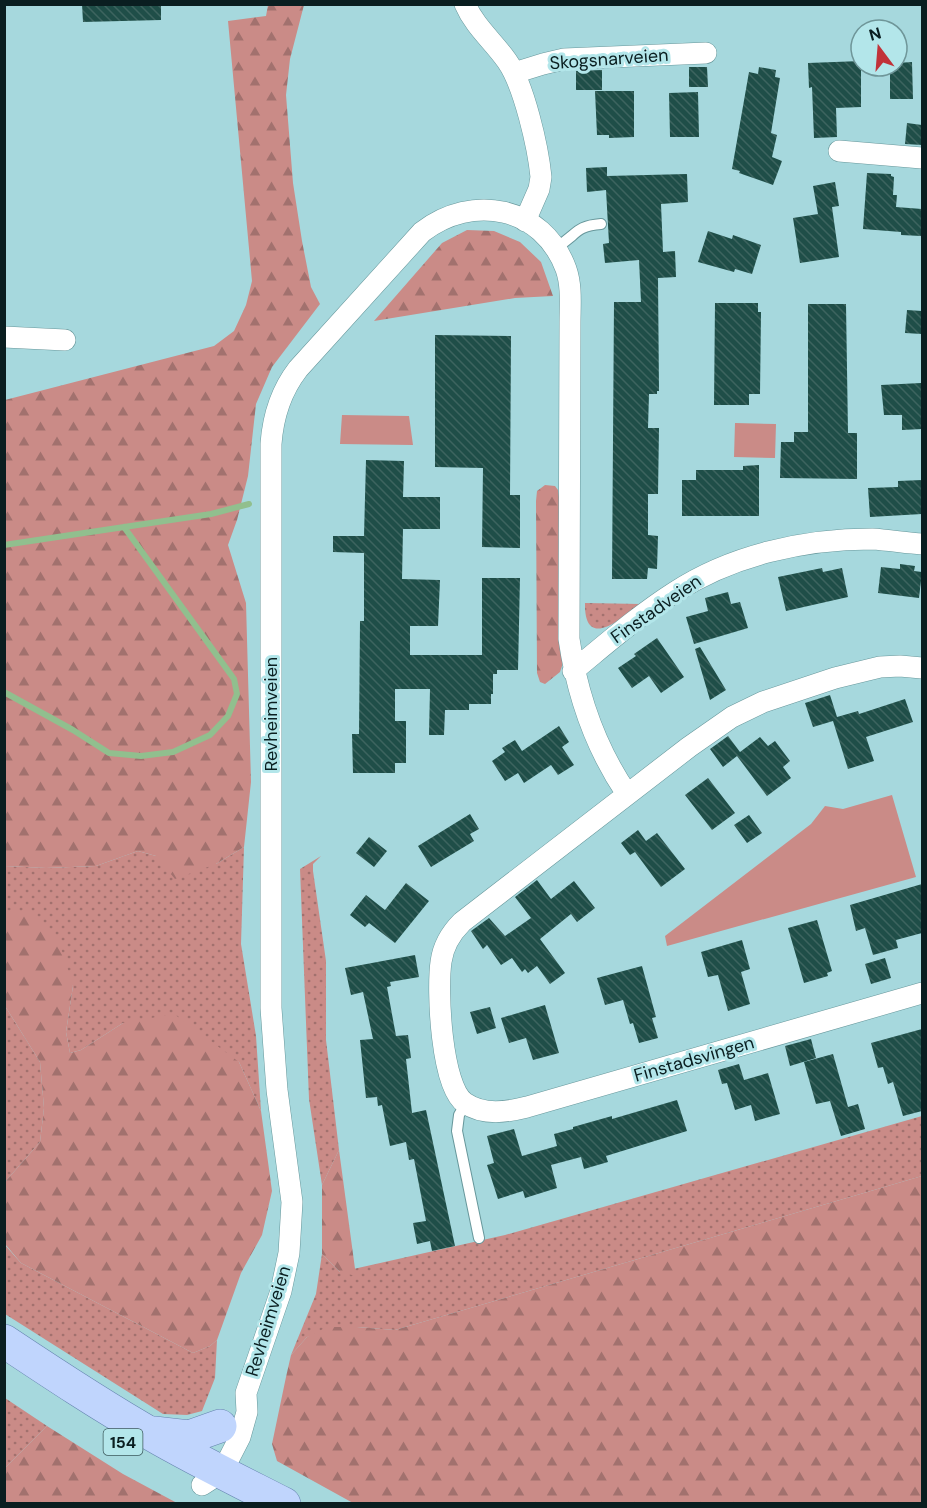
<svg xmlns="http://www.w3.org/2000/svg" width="927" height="1508" font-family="'DM Sans',sans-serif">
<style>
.grass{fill:url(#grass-dots)}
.forest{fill:url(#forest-firs)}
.park{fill:#ca8b87}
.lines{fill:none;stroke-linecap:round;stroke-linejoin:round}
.stream{stroke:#91bf8e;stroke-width:6}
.building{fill:url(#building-back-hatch)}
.service-casing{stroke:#67979b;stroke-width:12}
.minor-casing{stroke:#67979b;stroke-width:22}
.primary-casing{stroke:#6583af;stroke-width:34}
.service{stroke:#fff;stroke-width:10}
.minor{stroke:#fff;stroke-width:21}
.primary{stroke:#c0d5fd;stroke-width:33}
.labels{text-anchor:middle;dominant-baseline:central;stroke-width:6;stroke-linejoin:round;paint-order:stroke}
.shield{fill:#b3e6ea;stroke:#3d5a5d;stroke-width:1.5}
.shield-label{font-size:16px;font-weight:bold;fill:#0a1e20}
.street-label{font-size:18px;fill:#0a1e20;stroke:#b3e6ea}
</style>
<defs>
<pattern id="grass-dots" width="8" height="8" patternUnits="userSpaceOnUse" patternTransform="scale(1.5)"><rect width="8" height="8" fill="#ca8b87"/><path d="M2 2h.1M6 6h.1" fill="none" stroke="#a2716e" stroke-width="1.8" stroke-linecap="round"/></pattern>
<pattern id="forest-firs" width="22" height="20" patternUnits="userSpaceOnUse" patternTransform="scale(1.5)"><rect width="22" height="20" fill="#ca8b87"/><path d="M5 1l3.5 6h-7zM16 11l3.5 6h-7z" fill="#a2716e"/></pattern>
<pattern id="building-back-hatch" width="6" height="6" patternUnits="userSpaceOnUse" patternTransform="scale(1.5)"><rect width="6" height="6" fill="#1f4e48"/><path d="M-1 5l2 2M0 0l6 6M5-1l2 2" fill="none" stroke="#3d645f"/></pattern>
</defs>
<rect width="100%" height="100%" fill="#a6d8dd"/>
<path class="grass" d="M585,603l56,1c-19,14 -57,48 -56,-1z
M244,847l-3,97 15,92 5,75 -22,-49 -116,-39 -42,27 -11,3 -4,-21 7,-46 -68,-74v-46l41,2 50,-2 42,-15 18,5 60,8z
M321,856l-8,8v7l13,90v79l13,110 -17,35 -13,-86 -9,-230z
M5,1006l35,56 4,46 -4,34 -35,40z
M922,1116v60l-527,154 -38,-3 -50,10 -16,18 25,-61 6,-40 18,18 165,-37z
M4,1244l17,19 172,90 17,-7 7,-6 -2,38 -13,33 -15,4 -24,-1 -158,-100z
M5,1398l42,28 -42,42z"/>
<path class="forest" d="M268,5h36l-14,54 -4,36 7,88 9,58 9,46 9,17 -48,63 -16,37 -8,72 -11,44 -9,25 18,58 5,179 -7,65 -28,17 -41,15 -19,-23 -18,-5 -42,15 -50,2 -41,-2v-466l209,-54 20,-15 12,-26 6,-24 -24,-260 38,-5z
M467,230l27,1 26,11 21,20 12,34 -38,2 -141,23 68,-78z
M545,485l10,1 3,4 1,7 4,166 -3,9 -15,12 -5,-2 -3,-9 -1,-172 1,-10z
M5,912h28l25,27 15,47 -7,46 4,21 11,-3 42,-27 51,-9 65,48 22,49 11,80 -10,44 -21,38 -24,67 -7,6 -17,7 -172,-90 -16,-19v-62l35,-40 4,-34 -4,-46 -35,-56z
M339,1150l17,126 -16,-4 -18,-18v-69z
M922,1176v327h-569l-76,-42 -5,-17 14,-67 5,-22 16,-18 20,-10h30l38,3z
M47,1426l76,48 54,29h-172v-35z"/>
<path class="park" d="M342,415l67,1 4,29 -73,-1z
M735,423l41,1 -1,34 -41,-1z
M892,795l24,82 -249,69 -2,-10 146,-112 14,-18 18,3z"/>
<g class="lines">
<path class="stream" d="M4,545l207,-31 38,-10
M4,692l69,38 36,23 32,3 32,-4 37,-17 18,-19 9,-22 -3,-15 -110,-152"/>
</g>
<path class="building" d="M82,4h79v16l-78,2z
M861,61v46l-25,1 1,29 -23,1 -2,-51 -3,1 -1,-25z
M912,62l1,37h-23v-33h7v-3z
M689,67h18l1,20h-19z
M759,67l17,3 -1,7 5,1 -9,55 6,2 -5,22 10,4 -9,24 -34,-12 1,-2 -8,-2 17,-97 9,2z
M602,70v20h-26v-19z
M595,91h39v46l-25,1v-3h-12z
M698,92l1,45h-29l-1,-44z
M907,123l15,2v20l-17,-1z
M607,167v9l80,-2 1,28 -27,2 2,48 12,-1 1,26 -18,1 1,113h-2v3h-8l-1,34h11l-1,66h-10v41l10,1 -1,33 -9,-1 -1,11h-35l2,-277h27l-2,-42 -34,3 -2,-19 6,-1 -3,-53 -19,2 -1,-24z
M867,173l24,1v2l3,1 -1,18h4l-1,12 26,2 -1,27 -20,-1v-3l-38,-3z
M835,182l4,24 -7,1 7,50 -39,6 -7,-45 25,-4 -5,-28z
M708,231l24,8 1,-4 28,10 -9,29 -17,-5 -1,3 -36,-10z
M715,303h43v9h3l-1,82h-11v11h-35z
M808,304h38l2,129h9v46l-77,-1 1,-36h13v-10h14z
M907,310l15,1v23l-17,-1z
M435,335l76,1 -1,159h10v53l-38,-1 1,-79 -48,-1z
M921,383l1,46 -20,1v-15h-18l-3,-30z
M366,460l38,1 -1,36h37v32h-37l-1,50 38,1 -2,46h-28v29h72v-77h38l-2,92h-21v4h-4v20h-2v10h-22v6h-24l-1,25h-15l1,-46h-35v32h11v42h-11v10h-42l-1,-39h7l1,-113h4v-68l-31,-1v-16h31z
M759,465v51h-77v-36h14v-10h47v-4z
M922,480v34l-52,3 -2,-29 30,-1v-6z
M900,564l15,2 -1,5 8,1 -3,26 -41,-5 3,-26 19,2z
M822,568l1,4 19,-4 6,29 -62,14 -8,-34z
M728,592l3,12 9,-2 8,26 -54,16 -8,-27 22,-6 -3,-13z
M657,638l27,39 -23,16 -12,-17 -17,12 -14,-20 18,-12 -2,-2z
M700,647l26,43 -16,10 -15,-51z
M830,695l7,22 21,-6 1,3 46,-15 8,23 -47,15 8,24 -26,8 -15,-48 -20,6 -8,-24z
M559,726l10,16 -7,5 12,18 -16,10 -7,-10 -27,18 -6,-10 -13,8 -13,-20 13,-9 -3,-4 13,-8 7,11z
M728,736l12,16 20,-15 8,9 7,-5 15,20 -7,6 8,11 -24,18 -30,-40 -14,11 -13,-18z
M708,778l27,35 -23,17 -27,-35z
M470,814l9,15 -9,5 4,7 -43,26 -13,-21z
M749,815l13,18 -15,10 -13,-18z
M638,830l8,11 11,-8 28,36 -24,18 -26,-35 -5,3 -9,-12z
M369,837l18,14 -13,16 -18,-14z
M537,880l14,19 23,-18 21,27 -18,14 -6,-8 -31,25 25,34 -15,11 -13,-18 -9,7 -3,-4 -3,3 -10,-14 -11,7 -14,-20 -4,4 -12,-18 18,-13 16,18 26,-18 -16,-21z
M406,883l23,18 -34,42 -26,-20 -4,4 -15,-12 16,-20 19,15z
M922,884v49l-26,7 2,8 -25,7 -8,-27 -9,3 -6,-26z
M817,920l15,51 -5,2 1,3 -24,7 -16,-55z
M742,940l8,29 -9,3 9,32 -22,7 -10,-36 -10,2 -7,-25z
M415,955l4,22 -29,5 1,4 -4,1 9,49 12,-1 3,23 -5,1 6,54 14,-3 29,136 -23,5 -2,-10 -13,3 -4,-21 13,-2 -12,-62 -5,1 -3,-18 -16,4 -8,-41 -4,1 -1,-9 -11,1 -6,-58 13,-1 -10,-47 -12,3 -6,-27z
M885,958l6,20 -20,6 -6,-20z
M642,966l14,51 -4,1 6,20 -19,5 -6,-20 -3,1 -7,-24 -18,5 -8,-27z
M545,1005l14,48 -26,7 -7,-22 -17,5 -8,-25z
M490,1007l6,21 -19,6 -7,-22z
M922,1029v82l-19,5 -10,-34 -5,2 -5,-17 -5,1 -7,-25z
M811,1039l5,19 -26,8 -5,-20z
M833,1054l15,53 10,-3 7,25 -24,7 -11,-35 -14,3 -12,-42z
M739,1064l5,16 24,-7 12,41 -25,7 -4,-16 -16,5 -8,-27 -5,1 -4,-14z
M677,1100l10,31 -81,25 2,6 -24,7 -3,-12 -30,8 6,23 -32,10 -2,-7 -25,8 -11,-34 7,-2 -7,-27 27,-7 8,27 35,-10 -3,-12 19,-5v-2l39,-11v3z"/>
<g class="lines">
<g class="service-casing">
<path id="service" d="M555,248c22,-12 19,-22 46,-24
M466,1103l-7,12 -2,16 22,107"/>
</g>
<g class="minor-casing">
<path id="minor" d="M465,4c10,23 28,37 42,57 17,24 31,86 34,116l-2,12 -14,32
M514,73l29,-9 21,-5 142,-6
M839,151l83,7
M4,337l61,3
M922,668l-22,-2 -20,1 -45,11 -72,24 -31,15 -43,30 -227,175c-11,11 -19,24 -21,40 -4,28 0,125 24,141 19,13 42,9 62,4l395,-114
M573,671c33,-27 66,-56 102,-79 57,-37 129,-53 197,-53 17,1 34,4 50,5
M202,1485l20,-13 18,-35 7,-25 -1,-19 35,-102 8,-38 3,-51 -15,-112 -6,-82v-564c2,-28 10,-53 27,-75l124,-137c50,-39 121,-26 144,37 6,17 4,36 4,54l-1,316c8,55 26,108 58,155"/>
</g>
<g class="primary-casing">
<path id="primary" d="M4,1341c48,32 96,64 147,93 43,25 88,47 133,70
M154,1433l35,4 31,-11"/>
</g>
<use href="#service" class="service"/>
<use href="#minor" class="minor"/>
<use href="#primary" class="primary"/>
</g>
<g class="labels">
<rect class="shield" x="103.5" y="1429" width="39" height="26" rx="4.5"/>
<g class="shield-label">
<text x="123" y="1442">154</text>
</g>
<g class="street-label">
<text transform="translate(609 59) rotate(-4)">Skogsnarveien</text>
<text transform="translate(656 609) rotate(-35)">Finstadveien</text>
<text transform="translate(271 714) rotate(-90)">Revheimveien</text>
<text transform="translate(694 1059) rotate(-16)">Finstadsvingen</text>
<text transform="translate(268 1321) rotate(-73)">Revheimveien</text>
</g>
</g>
<rect width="927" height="1508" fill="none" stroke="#0a1e20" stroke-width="12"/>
<g transform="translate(879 48) rotate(344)"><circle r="28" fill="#b3e6ea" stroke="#6f9699" stroke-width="1.5"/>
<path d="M0-4.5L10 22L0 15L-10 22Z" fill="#c13239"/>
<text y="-9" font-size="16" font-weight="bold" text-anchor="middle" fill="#0a1e20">N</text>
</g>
</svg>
